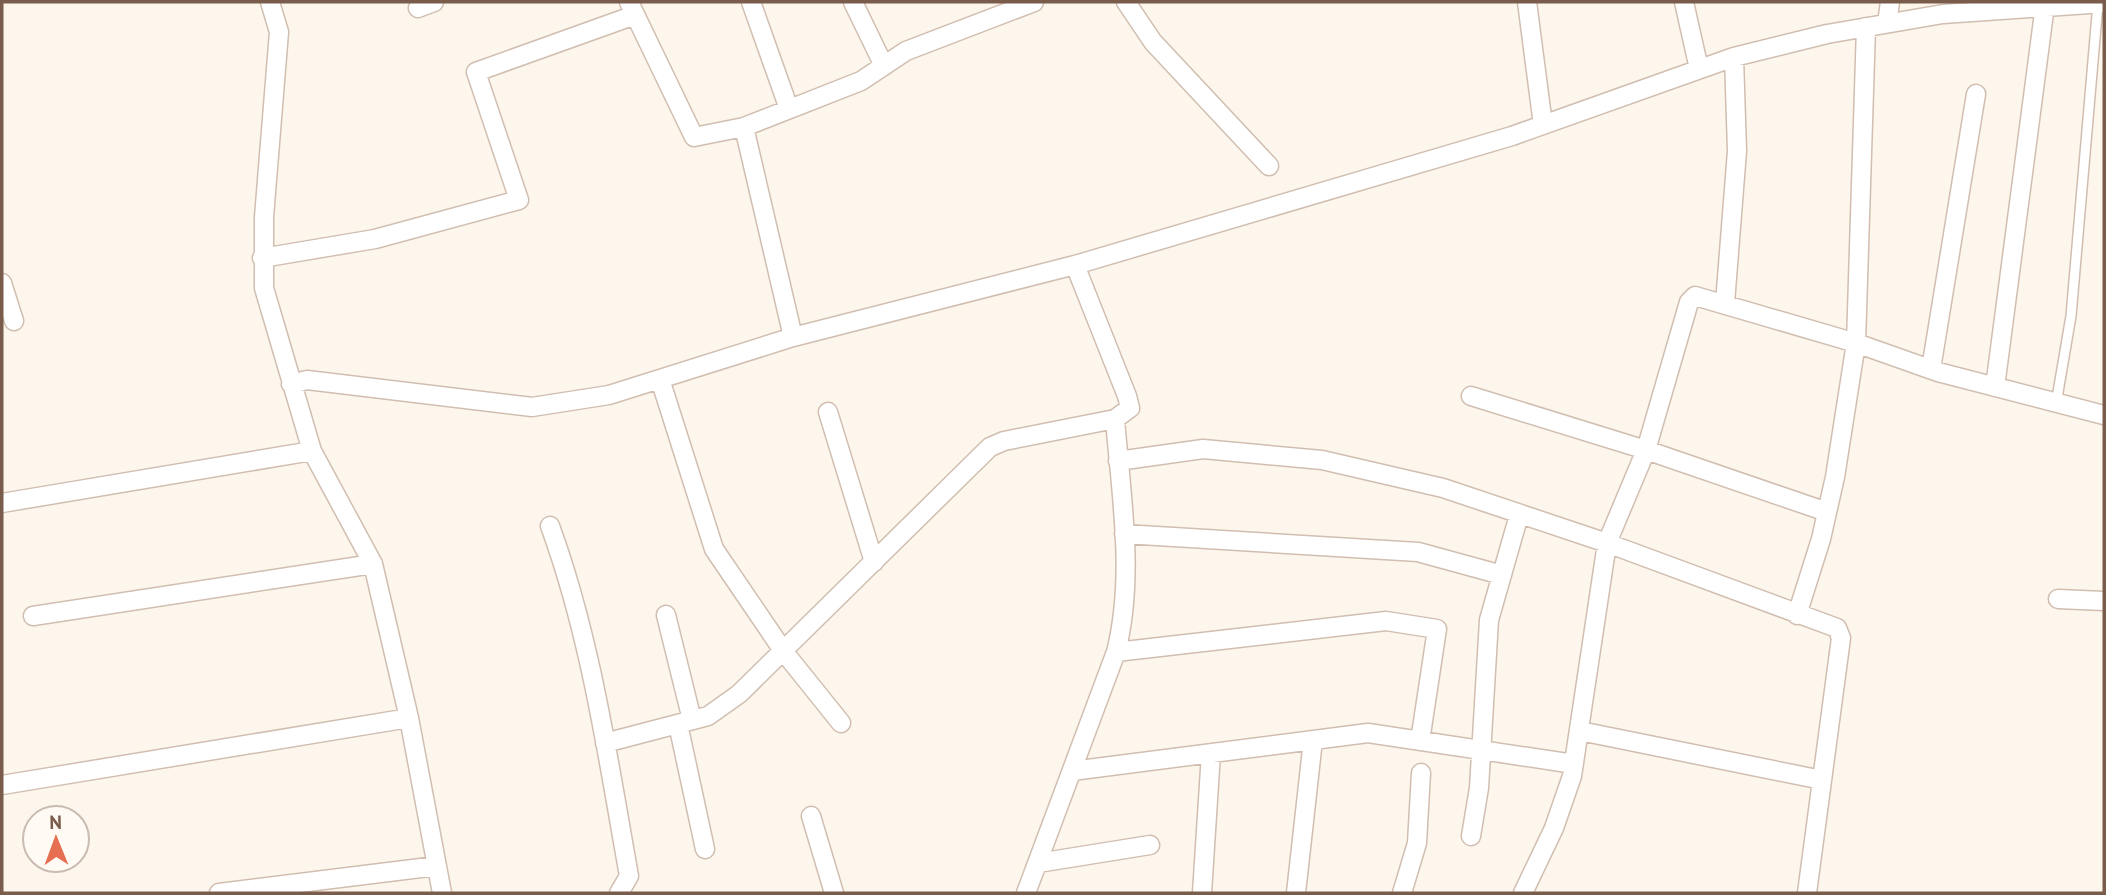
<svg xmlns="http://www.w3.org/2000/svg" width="2106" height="895" font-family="'PT Sans',sans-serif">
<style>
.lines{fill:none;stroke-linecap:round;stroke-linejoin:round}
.lane-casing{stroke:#d1beb0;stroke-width:12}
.street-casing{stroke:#d1beb0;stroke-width:21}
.lane{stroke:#fff;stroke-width:9}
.street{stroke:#fff;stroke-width:18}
</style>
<rect width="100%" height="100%" fill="#fdf6ec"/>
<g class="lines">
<g class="lane-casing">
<path id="lane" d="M2056,404l15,-88 27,-313"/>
</g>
<g class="street-casing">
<path id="street" d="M270,2l9,30 -15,185v71l48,163 61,113 36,154 33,175
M629,2l65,135 50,-10
M751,2l38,107
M853,2l31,64
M1126,2l27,40 116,124
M1527,2l16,123
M1684,2l15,67
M418,8l16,-6
M1887,23l3,-21
M262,258l113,-19 144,-39 -43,-128 159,-57
M2,283l12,38
M1725,303l12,-152 -3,-94
M793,337l-49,-210 117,-46 45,-30 128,-49
M1931,369l45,-275
M660,379l54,170 70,103 57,71
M291,384l16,-4 225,27 77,-12 184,-58 282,-72 437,-129 222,-79 93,-23 116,-20 161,-11
M1995,387l50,-382
M1471,396l175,54 181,62
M828,412l46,150
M1118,461l85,-12 119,11 121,28 164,55 230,85 4,10 -34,255
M2,503l310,-52
M550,526c41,112 58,233 79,350l-10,17
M1124,534l294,18 84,23
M2058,599l46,2
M666,615l26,105
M1797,615l24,-76 14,-62 21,-134 10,-316
M33,616l340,-52
M1116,652l270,-31 51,8 -17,112
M678,724l27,125
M1580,731l242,49
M605,743l103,-27 31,-22 251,-247 14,-6 111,-22 15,-11 -3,-12 -52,-131
M1072,771l296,-38 206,31
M2,785l407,-67
M811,816l23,77
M1471,836l8,-48 10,-168 30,-105
M1038,863l112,-18
M219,893l218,-27
M1026,893l90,-241c19,-75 5,-157 -1,-233
M1202,893l9,-140
M1296,893l17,-153
M1402,893l15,-50 4,-70
M1523,893l31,-65 18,-52 35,-233 39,-93 43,-148 6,-6 161,47 82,29 166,43"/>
</g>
<use href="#lane" class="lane"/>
<use href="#street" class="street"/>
</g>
<rect width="2106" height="895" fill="none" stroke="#7a5c4d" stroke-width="7"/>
<g transform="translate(56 839) rotate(359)"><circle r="33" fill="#fffaf3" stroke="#cabbb1" stroke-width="2"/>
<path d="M0-5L12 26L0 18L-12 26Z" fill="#e76f51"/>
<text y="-10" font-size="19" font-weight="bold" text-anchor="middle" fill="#7a5c4d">N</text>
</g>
</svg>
